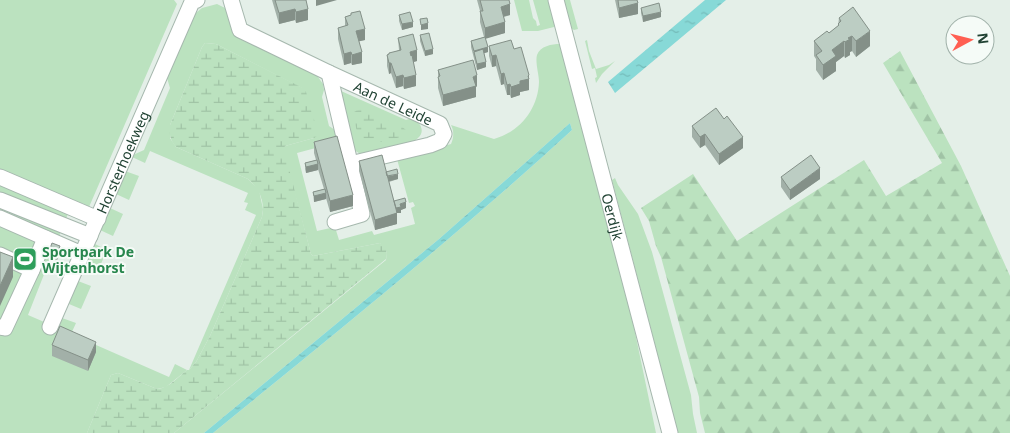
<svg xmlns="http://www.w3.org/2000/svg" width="1010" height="433" font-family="'Noto Sans',sans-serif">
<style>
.green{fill:#bbe2bf}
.forest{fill:url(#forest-firs)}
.wetland{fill:url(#wetland-marsh)}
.water{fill:url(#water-ripples)}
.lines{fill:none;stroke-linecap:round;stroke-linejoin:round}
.minor-casing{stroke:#a6b8ae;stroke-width:17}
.minor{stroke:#fff;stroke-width:15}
.wall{fill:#a2b0a8}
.shaded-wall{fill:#849088}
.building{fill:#bccdc3;stroke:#849088}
.labels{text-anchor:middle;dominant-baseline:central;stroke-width:4;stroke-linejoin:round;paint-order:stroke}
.street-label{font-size:14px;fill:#214334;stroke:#f5fbf7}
.leisure-label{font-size:14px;font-weight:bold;fill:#27864d;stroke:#f5fbf7;text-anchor:start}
</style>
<defs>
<pattern id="forest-firs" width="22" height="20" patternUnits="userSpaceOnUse" patternTransform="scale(1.25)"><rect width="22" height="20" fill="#bbe2bf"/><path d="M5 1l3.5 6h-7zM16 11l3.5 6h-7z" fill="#a0c3a5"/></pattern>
<pattern id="wetland-marsh" width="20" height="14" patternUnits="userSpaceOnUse" patternTransform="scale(1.25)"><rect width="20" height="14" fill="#bbe2bf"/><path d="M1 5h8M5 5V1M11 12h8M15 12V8" fill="none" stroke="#a0c3a5"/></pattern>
<pattern id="water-ripples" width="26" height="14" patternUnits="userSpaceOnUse" patternTransform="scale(1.25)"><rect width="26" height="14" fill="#87d9d7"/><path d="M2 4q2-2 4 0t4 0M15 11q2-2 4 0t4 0" fill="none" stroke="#74bbb9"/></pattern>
</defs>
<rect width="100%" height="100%" fill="#e4efe8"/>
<path class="green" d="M0,0h174l3,4 -88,203 -7,-4 -1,1 -8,-3 -45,114 30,13 4,-10 14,5 -5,11 98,43 6,-13 12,6 -21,17 -9,2 -39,-16 -7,2 -24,58h-87z
M514,0h15l4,18 3,3 1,5 3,-1 -7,-25h18l6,21 -3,6 -16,4h-16z
M563,0h7l8,29 -4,1 -3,-2z
M217,4l10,5 8,25 5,5 73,33 5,5 5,7 1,6 -2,7 7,29 6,4 3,12 -41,11 20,78 18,-4 4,13 33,-9 2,4 41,-11 -4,-16 4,-2 -2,-4 -4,1 -12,-44 54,-15c3,-7 3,-13 0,-19l43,14c26,-7 44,-30 45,-57 0,-7 -4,-20 -2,-27 3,-9 15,-11 23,-11l63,231 33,158h-443c121,-99 244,-197 359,-303l-2,-7 -131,116 -235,194h-30l212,-173 1,-8 -7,-9 -67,13 -2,-2 -28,-105 2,-3 29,-8 -12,-50 -86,-44 -11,-1 -3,4 -32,78v13l6,9 72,32 11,11 4,19 -1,8 -52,119 -14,26 -7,8 67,-155 -11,-5 3,-7 -4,-1 4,-9 -98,-42 -5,12 -13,-6 1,-2 11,-5 26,-62 -3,-10 25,-62 10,-8z
M587,40l2,11 7,18 13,-4 6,-4 -13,13 -6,9 -1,-5 2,-1 -2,-9 -3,1 -7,-28z
M341,91l65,29 6,-2c11,6 14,16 2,23l-52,14 -8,-5 -15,-57z
M125,171l14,5 -10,24 -13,-6z
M615,178l3,7 20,29 14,38 39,143 2,19 4,19h-19l-66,-253z
M110,208l13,6 -10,22 -13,-6z
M95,244l12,6 -10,23 -12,-6z
M78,281l13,5 -10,23 -12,-5z"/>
<path class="forest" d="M900,51l61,115 49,110v157h-305l-5,-20 -1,-16 -38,-140 -5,-11 -7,-25 -8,-13 52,-34 44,67 127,-81 22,36 56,-33 -59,-100z"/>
<path class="wetland" d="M205,43l11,1 87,44 3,4 12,41 -1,3 -3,2 -29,8 -1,3 27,105 2,2 67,-13c7,4 8,9 6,16l-212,174h-87l24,-58 7,-2 39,16c12,-1 21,-12 30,-19h2l7,-8 14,-26 52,-119c3,-16 -2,-27 -14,-38l-72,-32c-6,-7 -7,-13 -6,-22l32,-78z
M360,109l41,17 5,4v4l-1,2 -42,10 -3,-2 -7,-29 1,-3z"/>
<path class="water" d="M705,0h21l-111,93 -7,-11z
M570,123l2,7c-115,106 -238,204 -359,303h-9l235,-194z"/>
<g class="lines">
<g class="minor-casing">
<g id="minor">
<path id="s1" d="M231,0l9,30 89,43 111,51 4,10 -4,7 -10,4 -80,19"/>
<path id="s2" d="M556,0l114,433"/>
<path d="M329,73l33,141 -27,8"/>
<path d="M0,177l98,42"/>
<path d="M0,200l90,36"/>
<path d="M0,218l82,36"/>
<path d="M0,255l32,15 -27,58 -5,-1"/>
<path d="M32,270l13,-32"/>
<path id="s3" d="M50,327l142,-325 5,-2"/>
</g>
</g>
<use href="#minor" class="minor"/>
</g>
<path class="wall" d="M272,0h34l2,20 -12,3 -1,-3 -16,4z
M477,0h32l1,15 -6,2 1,16 -20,5 3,14 -4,1 2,14 -9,3 -6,-23v-6l13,-4 -4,-15v-11z
M615,0h22l1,14 -19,4z
M641,8l20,9 -18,5 -2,-9z
M351,13l14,27 -6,1 3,22 -10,2 -1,-2 -7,2 -6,-26v-11l7,-2v-9l6,-2z
M399,15l14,12 -11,3 -3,-9z
M839,18l31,28 -14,11 -4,-6 -2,1v3l-5,3 -1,-2 -8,6v9l-13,9 -7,-10v-11l-2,-3v-15l15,-8 9,-7z
M420,35l13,19 -8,2 -5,-15z
M398,38l19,23 -4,1 3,24 -12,3 -1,-3 -7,2 -5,-15 -2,1 -2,-8v-11l12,-5z
M489,46l40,40v4l-9,2v3l-9,3 -1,-3h-3l-3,-11 -3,1 -5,-19 -4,1 -3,-11z
M438,70l39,16 -1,1v10l-33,9 -5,-18z
M692,126l51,22 -24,17 -14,-20 -5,3 -8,-11z
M314,142l39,64 -23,6 -4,-14v1l-12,3 -1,-10 11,-3 -6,-20v1l-12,3 -1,-4v-6l11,-3 -2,-7z
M359,161l27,11 12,7 -9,3 5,19 12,7 -5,2v3h-4v11l-22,6 -16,-59z
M781,177l39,2 -30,21 -9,-13z
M49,251l11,1 -3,8 -8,-3z
M52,345l44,7 -8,19 -36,-15z"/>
<path class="shaded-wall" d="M316,0h21l-21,6z
M638,3v11l-19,4v-10z
M510,4v11l-9,2v-10z
M295,9v11l-16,4v-11z
M308,9v11l-12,3v-11z
M661,12v5l-18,5v-6z
M413,22v5l-11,3v-6z
M505,22v11l-20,6v-11z
M428,23v6l-7,1v-5z
M365,29v11l-9,2v-11z
M870,31v15l-14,11v-16z
M852,36v15l-2,1v3l-5,3v-16l3,-4z
M844,41v15l-8,6v9l-13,9v-15l9,-15z
M488,47v5l-13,4 -1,-5z
M433,49v5l-8,2v-5z
M417,50v11l-7,2v-11z
M351,52v11l-7,2v-11z
M362,52v11l-10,2v-10z
M496,55v11l-4,1v-11z
M486,62v5l-9,3v-6z
M389,63h2v10l-2,1z
M504,73v11l-3,1v-11z
M403,75v11l-7,2v-11z
M416,75v11l-12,3v-11z
M477,75v11l-1,1v10l-33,9v-11l30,-18z
M529,75v15l-9,2v3l-9,3v-11z
M510,84v11h-3v-10z
M705,134v11l-5,3v-11z
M743,137v11l-24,17v-11z
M318,164v6l-12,3v-6z
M820,168v11l-30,21v-10z
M398,174v5l-12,3v-5z
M326,193v6l-12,3v-6z
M353,195v11l-23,6v-11z
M406,202v6l-5,2v3h-4v11l-22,6v-10l20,-11 5,-5z
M60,246v6l-3,8v-5z
M13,257v20l-13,29v-20z
M96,342v10l-8,19v-11z"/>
<path class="building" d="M275,0h31l2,9 -12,3 -1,-3 -16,4z
M480,0h29l1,4 -9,3 4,15 -20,6 -5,-17h3z
M618,0h19l1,3 -19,5z
M659,3l2,9 -18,4 -2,-8z
M853,7l17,24 -14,10 -4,-5 -4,2 2,1 -5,3 -1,-1 -12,9 4,6 -13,9 -7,-10 6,-4 -8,-10 13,-10 2,2 10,-8 -1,-1 3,-3 -2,-3z
M360,11l5,18 -9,2 6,21 -10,3 -1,-3 -7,2 -6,-26 10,-3 -3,-8 6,-2v-2z
M410,12l3,10 -11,2 -3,-9z
M427,18l1,5 -7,2 -1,-6z
M429,33l4,16 -8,2 -5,-16z
M413,34l4,16 -7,2 1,4 1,-1 4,20 -12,3 -1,-3 -7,2 -5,-14h-2l-2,-8 2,-1v-1l12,-3 -3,-12z
M485,37l3,10 -14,4 -3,-10z
M511,40l3,9 7,-2 8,28 -1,1 1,3 -9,2v3l-9,3 -1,-3 -3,1 -3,-12 -3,1 -5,-19 -4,1 -3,-10z
M483,49l3,13 -9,2 -3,-12z
M473,60l4,15 -4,2 3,9 -33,9 -5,-18 2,-1 -2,-6z
M716,108l8,11 3,-3 16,21 -24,17 -14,-20 -5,3 -8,-11z
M337,136l16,59 -23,6 -16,-59z
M382,155l15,58 -22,7 -16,-59z
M811,155l9,13 -30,22 -9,-13z
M317,160l1,4 -12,3 -1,-4z
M397,169l1,5 -11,2 -1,-4z
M325,189l1,4 -12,3 -1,-4z
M405,198l1,4 -6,2 1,3 -5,1 -2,-7z
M52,243l8,3 -3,9 -8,-4z
M0,252l13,5 -13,29z
M60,326l36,16 -8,18 -36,-15z"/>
<defs>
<g id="stadium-square" transform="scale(1.25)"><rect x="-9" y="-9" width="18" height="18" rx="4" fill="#2e9e5b" stroke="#f5fbf7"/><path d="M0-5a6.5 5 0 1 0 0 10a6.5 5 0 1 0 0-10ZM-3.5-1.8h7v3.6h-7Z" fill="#fff"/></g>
</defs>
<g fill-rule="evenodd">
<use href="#stadium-square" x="25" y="259"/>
</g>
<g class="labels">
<g class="street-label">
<text stroke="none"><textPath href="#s1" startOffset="201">Aan de Leide</textPath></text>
<text stroke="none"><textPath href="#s3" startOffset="180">Horsterhoekweg</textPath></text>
<text stroke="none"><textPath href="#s2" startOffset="224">Oerdijk</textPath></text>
</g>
<g class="leisure-label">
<text x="42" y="251">Sportpark De<tspan x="42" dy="16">Wijtenhorst</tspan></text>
</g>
</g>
<g transform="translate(970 40) rotate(83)"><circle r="24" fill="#f5fbf7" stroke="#a0b1a9"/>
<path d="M0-4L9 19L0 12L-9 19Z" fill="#ff5f52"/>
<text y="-8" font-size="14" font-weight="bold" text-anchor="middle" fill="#214334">N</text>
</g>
</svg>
